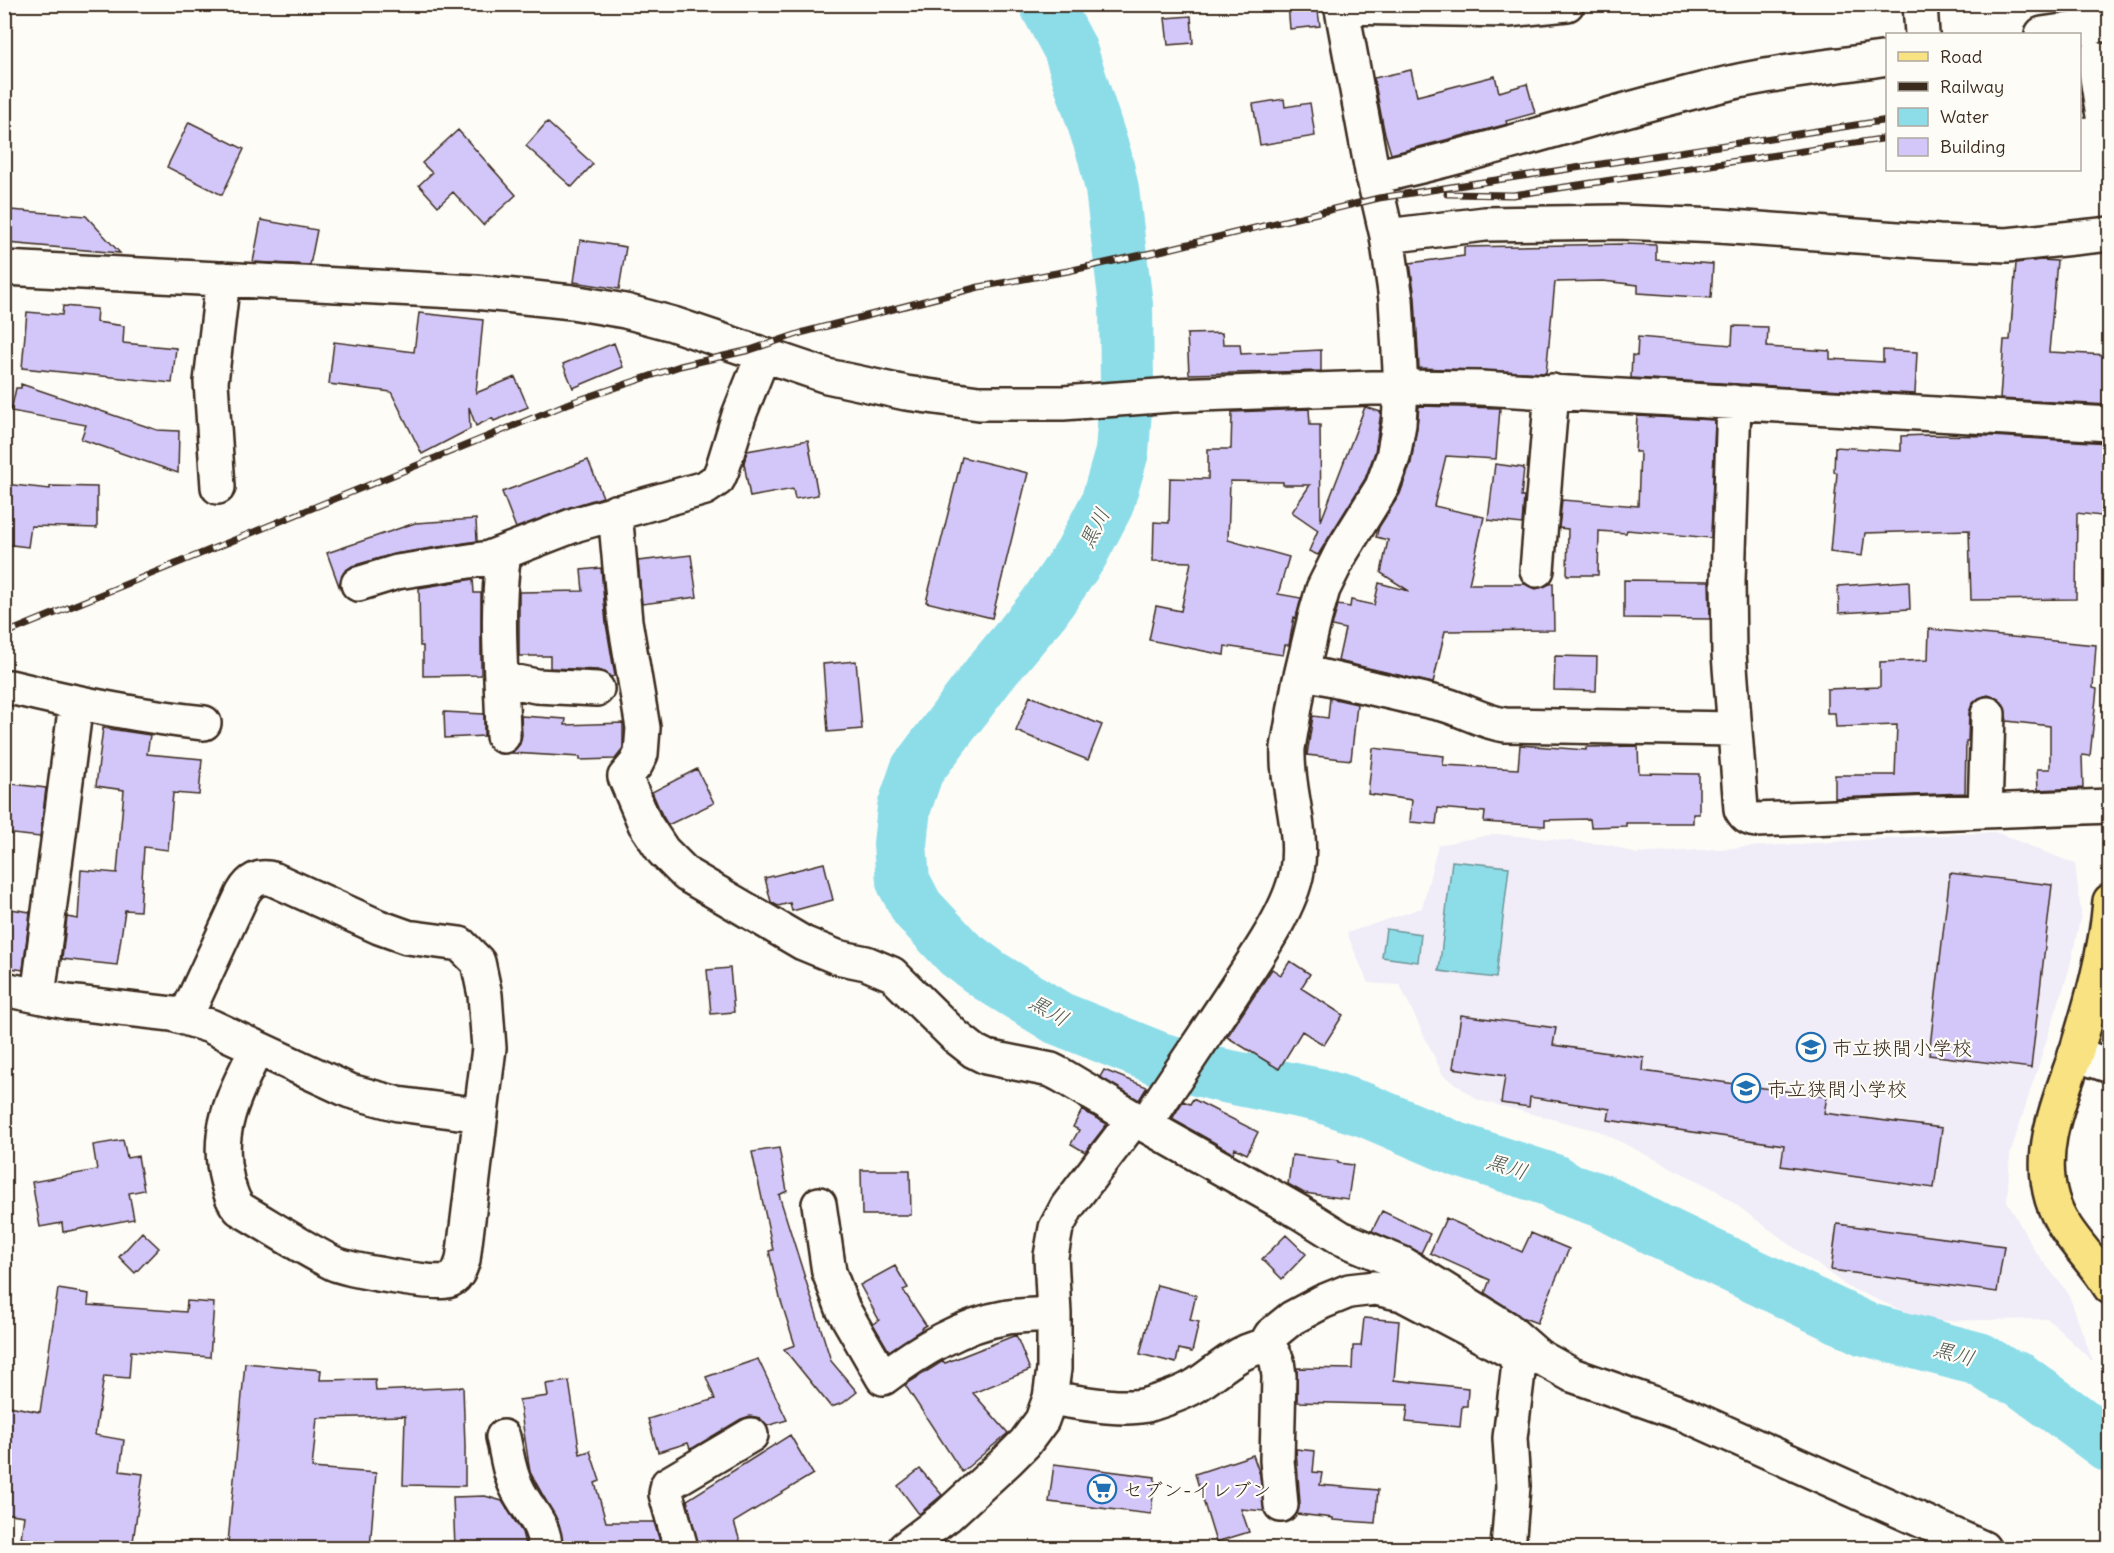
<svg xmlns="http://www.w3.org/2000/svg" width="2114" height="1553" font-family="Delius,'Klee One',sans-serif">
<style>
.built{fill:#f0ecf8}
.water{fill:#8ddde9;stroke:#6c9598;stroke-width:1.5}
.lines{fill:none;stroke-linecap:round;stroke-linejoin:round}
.river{stroke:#8ddde9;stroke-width:54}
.building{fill:#d3c7f9;stroke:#3b2a1e;stroke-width:1.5}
.minor-casing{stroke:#3b2a1e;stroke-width:38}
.major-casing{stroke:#3b2a1e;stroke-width:38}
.minor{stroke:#fdfcf7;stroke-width:33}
.major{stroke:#f8e281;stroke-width:33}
.rail-casing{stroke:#3b2a1e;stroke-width:7}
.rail{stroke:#fdfcf7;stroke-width:4.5;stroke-dasharray:14;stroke-linecap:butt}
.minor-bridge-casing{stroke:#3b2a1e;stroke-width:38;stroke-linecap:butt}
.minor-bridge{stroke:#fdfcf7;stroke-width:33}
.labels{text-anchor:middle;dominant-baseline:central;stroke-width:4.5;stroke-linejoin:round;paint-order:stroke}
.poi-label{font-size:20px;fill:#3b2a1e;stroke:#fdfcf7;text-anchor:start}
.water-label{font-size:21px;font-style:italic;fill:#505751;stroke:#fdfcf7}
</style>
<rect width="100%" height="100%" fill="#fdfcf7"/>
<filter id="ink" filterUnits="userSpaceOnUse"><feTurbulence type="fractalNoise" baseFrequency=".0167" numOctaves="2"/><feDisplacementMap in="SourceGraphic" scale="12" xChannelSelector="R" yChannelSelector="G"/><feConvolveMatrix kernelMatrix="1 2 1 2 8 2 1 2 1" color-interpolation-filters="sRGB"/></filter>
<g filter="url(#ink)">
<path class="built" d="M1995,832l80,32 6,50 -12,56 -59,184 -3,47 27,49 34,43 25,69 -45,-43 -121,2 -79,-34 -132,-97 -117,-59 -121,-31 -35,-25 -43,-90 -32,-2 -21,-50 75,-25 16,-63 57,-11 116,11 25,9z"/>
<path class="water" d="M1452,861l57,6 -13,111 -57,-7z
M1386,929l35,5 -3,28 -36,-5z"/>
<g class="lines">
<path class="river" d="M1046,4l24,45 35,108 7,32 14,116 1,78 -5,69 -15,52 -26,50 -37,54 -53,64 -74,98 -13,38 -4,36 3,37 14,27 42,45 31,23 68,42 102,41 60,16 99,20 46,15 91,39 98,32 7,6 41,14 55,29 208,99 114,30 24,15 16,5 91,67"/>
</g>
<path class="building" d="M1288,4h29l3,22 -30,3z
M1191,16l2,27 -25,2 -3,-27z
M1411,70l6,26 78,-20 4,16 28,-8 8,29 -29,8 1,3 -3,1 -113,29 -7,-24 -10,-52z
M1284,99l1,8 25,-4 5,33 -55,9 -7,-41z
M189,122l55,27 -22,46 -55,-28z
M547,122l46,42 -21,23 -46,-41z
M458,130l58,65 -33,30 -30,-33 -15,14 -19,-21 13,-12 -10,-10z
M10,210l76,6 34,37 -113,-10z
M261,220l56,10 -7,35 -57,-3z
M580,240l46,7 -7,42 -45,-7z
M1624,244l32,1v15l57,4 -2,34 -73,-5v-8l-35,-4 -48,1 -9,91 -127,-5 -4,-70 -5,-35 54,-7v-9z
M2041,260l16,1 -8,91 60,3v50l-109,-6 4,-59h6l6,-77z
M63,306l34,3 -1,13 28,4 -1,17 53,5 -4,35 -150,-15 5,-56 35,3z
M419,313l64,7 -7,73 39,-16 13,30 -34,14 -2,-3 -16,8 -7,-19 1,22 -48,25 -31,-62 -62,-8 5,-42 80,10z
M1733,326l35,1 -1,20 63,4v8l53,3v-12l34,2 -2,42 -284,-16 1,-23 5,1 1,-19 94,8z
M1222,333l1,11h17l1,10 80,-4v21l-132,3 -2,-40z
M614,343l9,24 -50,21 -10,-24z
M21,384l136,46 22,1 -1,42 -97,-34 5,-14 -75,-14 5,-23h5z
M1419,406l81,2 -4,51 -50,-3 -12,50 50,11 -15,67h56l11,5 17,-6 1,47 -109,1 -12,52 -95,-22 7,-32 -13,-3 6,-21 12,2 1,-7 23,5 5,-22 30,8 -28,-18 7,-33 -12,-3 3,-10 21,-33 11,-31 6,-36z
M1365,407l16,5 -6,40 -10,27 -47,76 -9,-4 9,-21 -26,-18 18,-27h-27v-3l-53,-1 -2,59 61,17 -11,37 23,4 -5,20 -2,-1 -5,28h-4l-2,10 -58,-9 -1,9 -75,-15 7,-34 25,5 10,-49 -38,-1 1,-39 15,1 1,-45 38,1v-30h23l1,-37 77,-3 1,16h10l1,96z
M1637,416l78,4 -4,118 -84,-8 -1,3 -27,-2 -1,44h-31l1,-46 -9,-1 3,-28 76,6 2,-54h-5z
M1928,435l64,1 117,7v74l-32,-4 -1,86 -105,1 -2,-70 -104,3 -3,23 -32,-4 7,-79 -3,-1 1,-25 66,4v-15z
M808,440l10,55 -23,4 -2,-10 -43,8 -6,-34 3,-12z
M962,457l66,16 -36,145 -66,-16z
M588,460l15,37 -33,10 -54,21 -14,-36z
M1495,464l29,4 -3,29h3l-2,27 -34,-4z
M4,484l46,5v-3l47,1v41l-66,-2 -3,21 -24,-3z
M476,519l1,22 -83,13 -42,12 -8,6 -5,14 -12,-33 88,-30z
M691,555l6,42 -55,7 -4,-43z
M601,568l5,56 9,52 -5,1 -3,-4 -9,-3 -48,-2v-12h-31v-64l64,-1 -2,-21z
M473,579l1,14h7v82l-58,1v-30h-3l-1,-58z
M1624,580l85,1 1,38 -86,-1z
M1909,581l1,28 -71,4 -1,-27z
M1929,629l167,16 -3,43 4,1 -7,67 -8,-1 1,33 -45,2 -1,-21h13v-43l-43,-5 -3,-16 -7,-7 -9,-3 -9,3 -7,6 -3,9 -1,28h-2l-1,52 -130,5v-23h60l2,-50 -61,2 -1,-14h-8v-24l53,-2v-25l48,-2z
M1555,656l42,1 -1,34 -42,-1z
M856,661l6,68 -34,3 -5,-68z
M1030,696l72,29 -14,35 -72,-29z
M1330,698l27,6 -6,56 -44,-5 6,-39 15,2z
M444,712l40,2v22l-39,2z
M521,716l45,3 -1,6 58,-2v26l-8,10 -35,1v-3l-68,-4 8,-9 2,-9z
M103,728l47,7 -3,19 55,5 -3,36 -26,-2 -5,57 -24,-3 -4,64 -15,-1 -8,55 -55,-6 5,-42 11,2 3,-49 36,3 7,-83 -28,-4z
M1520,745l66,5v-3l52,-1 1,27 60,1v40h-6v9h-67v3l-35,1 -1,-8 -45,1v6l-61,-4 1,-10 -47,-4 -2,16 -26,-2 2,-22 -44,-6 5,-46 71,8 -1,9 75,4z
M697,769l17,34 -46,22 -6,-10 -10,-23z
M4,783l42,5 -6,49 -36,-4z
M824,863l9,37 -41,11 -2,-8 -12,3 -7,-4 -6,-24z
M1950,873l102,12 -21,183 -102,-13z
M4,908l26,4 -7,58 -19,-3z
M1290,961l20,13 -9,14 42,27 -19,30 -22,-14 -23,38 -52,-32 45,-68 9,6z
M730,968l4,44 -23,2 -4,-44z
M1461,1015l95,13 -3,17 91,13 -1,13 184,26 -3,16 118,15 -8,60 -153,-22 3,-21 -176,-25 2,-11 -80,-12 -1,10 -28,-4 4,-27 -52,-8z
M1104,1070l43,17 -8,13 -39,-23z
M1193,1099l65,33 -11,22 -12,-6 -2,5 -61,-34 11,-18 7,3z
M1082,1110l25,14 -22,28 -14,-8 8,-14 -6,-3z
M123,1140l4,18 11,-2 6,34 -15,3 5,26 -71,13 -1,-9 -22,4 -8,-45 65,-12 -4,-25z
M779,1148l8,43 -8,4 52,166 26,31 -14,11 -12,4 -47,-58 11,-4 -15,-47 -11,-47 4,-1 -21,-98z
M1292,1155l46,6v2l15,2 -5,34 -44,-6 -16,-9z
M861,1170h49l1,45h-49z
M1382,1211l48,23 -9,19 -49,-22z
M1446,1218l76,34 9,-19 38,16 -32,74 -16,-6 -36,-24 5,-13 -60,-27z
M1837,1224l167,22 -7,46 -166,-22z
M142,1232l17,16 -24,25 -16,-16z
M1286,1235l20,19 -24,25 -20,-20z
M895,1266l13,22 -5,2 23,35 -5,3 1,1 -33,22 -16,-27 6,-4 -19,-35z
M1157,1285l39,10 -6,25 9,2 -7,30 -13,-3 -3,14 -36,-9z
M58,1289l31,5 -1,11 98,7 1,-11 27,2 -4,54 -79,-6 -2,27 -25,-2 -9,59 29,5 -4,31 23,3 -11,74h-40l-71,-10 3,-22 -20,-3v-108l36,7z
M1364,1318l35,3 -5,59 74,8 -1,18h-5l-2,21 -54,-5 2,-17 -111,-3v-34l55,1 1,-23h8z
M1016,1335l14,35 -57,23 35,40 -46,39 -57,-87 38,-24 2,2z
M758,1359l29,61 -20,6 -7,-8 -10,-2 -9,3 -48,29 -3,1 -2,-6 -30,9 -10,-33 67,-20 -9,-22z
M245,1363l76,7 -1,10 55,-1 1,12 87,-4 2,59v40l-62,-1 2,-69 -88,2 -5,50 64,5 -6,75h-83l-59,-5z
M569,1381l11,73 10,-3 10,30 -5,2 11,39h48l8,26h-99l-4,-24 -29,-52 -11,-72 29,-4 -2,-12z
M790,1435l23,39 -79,48 8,26h-43l-12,-48z
M1296,1449l19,2 -2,21 9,1 -2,12 58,5 -3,33 -42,-3v-2l-36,-4 3,-11z
M1253,1455l7,20 4,36 -23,-2 8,23 -33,10 -21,-68z
M1054,1464l101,13 -4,37 -102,-12z
M920,1469l22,26 -23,19 -21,-28z
M485,1496l17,5 20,31 4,16h-71l-2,-51z"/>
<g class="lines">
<g class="minor-casing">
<path id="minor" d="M1920,4l2,30
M1341,7l167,3 59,-6
M2042,34l68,-10
M1373,177c122,-26 240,-67 361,-95 49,-11 104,-16 154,-24
M1387,236l98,-12 133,-2 101,4 220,16 68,3 103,-11
M4,268l471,24 97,10 53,9 48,13 154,52 79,17 73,10h84l109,-8 229,-8 79,1 630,36
M1734,402l-6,179 1,73 12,155c4,7 7,10 15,11l354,-14
M218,487l-7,-105 12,-103
M615,512l10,109 18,107 -2,26 -5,10 -11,13 20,47 18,27 24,24 116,68 34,14 29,6 26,11 63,62 19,15 12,6 65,13 10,5 84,50 156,88 40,25 62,26 103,64 32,28 34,19 114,40 297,133
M1537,570l15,-179
M358,584l39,-12 92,-14 88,-34 128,-36 13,-9 4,-9 17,-55 24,-60
M1302,672l144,33c20,6 38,17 59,20l229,4
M502,679l34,7 61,3
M4,688l6,-1c65,16 128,29 194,36
M503,736c-1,-61 -8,-122 1,-183
M1985,811l3,-97
M4,989l63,13 105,12 38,12 140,65 48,13 83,11
M38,996l38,-293
M185,1018l58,-125c7,-12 16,-18 30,-14l106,48 28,10 53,7 18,18 7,33 4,53 -26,212c-3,9 -6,19 -16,21 -14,4 -99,-11 -114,-18 -32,-16 -62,-36 -93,-54 -8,-8 -10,-18 -13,-29 -13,-50 9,-89 30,-132
M2075,1054l35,12
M1145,1125c30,-46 61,-91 91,-137 21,-32 55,-80 61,-117 7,-42 -11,-82 -9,-123l11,-64 16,-67 8,-28 18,-36 41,-66 11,-30 6,-33 2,-37 -5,-88 -9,-63 -15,-65 -31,-167
M819,1204l10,68 14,37 40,69c37,-28 78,-53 125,-61 15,-2 31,-2 46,-3
M1264,1347l7,-12 21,-17 30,-16 27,-11 26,-3 27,6 110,58 7,12 -9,74 3,48 -5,62
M1050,1398c27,4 71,13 97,7 16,-5 33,-10 48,-19 20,-12 48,-41 72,-39l6,6 4,8 2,15 -2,84 4,45
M503,1437c4,17 6,36 14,51 10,22 28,35 28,60
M681,1548l-15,-54 2,-10 83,-49
M905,1548l42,-32 60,-55 18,-18 17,-23 8,-22 4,-29v-55l-3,-58 5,-28 11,-21 67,-88"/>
</g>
<g class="major-casing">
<path id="major" d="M2110,901c-4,52 -19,103 -34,152 -16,47 -39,96 -24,146 10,34 40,58 58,88"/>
</g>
<use href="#minor" class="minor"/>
<use href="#major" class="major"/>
<g class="rail-casing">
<path id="rail" d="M2080,91l30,-5
M2080,109l30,-4
M1447,194l66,1 375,-57
M4,634l563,-230 113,-38 70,-16 54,-18 175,-45 89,-16 92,-20 219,-53 509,-78"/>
</g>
<use href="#rail" class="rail"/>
<g class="minor-bridge-casing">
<path id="minor-bridge" d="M2094,58l9,58"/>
</g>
<use href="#minor-bridge" class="minor-bridge"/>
</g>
</g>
<defs>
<g id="school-ring" transform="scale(1.5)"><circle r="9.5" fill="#fdfcf7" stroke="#1f6fb2" stroke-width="1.5"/><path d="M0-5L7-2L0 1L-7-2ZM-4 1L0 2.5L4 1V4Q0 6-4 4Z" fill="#1f6fb2"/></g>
<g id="supermarket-ring" transform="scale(1.5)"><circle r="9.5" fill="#fdfcf7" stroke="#1f6fb2" stroke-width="1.5"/><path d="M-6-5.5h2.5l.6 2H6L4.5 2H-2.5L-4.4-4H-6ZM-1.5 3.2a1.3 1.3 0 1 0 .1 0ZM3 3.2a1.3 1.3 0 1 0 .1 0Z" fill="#1f6fb2"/></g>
</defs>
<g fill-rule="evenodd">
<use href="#school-ring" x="1811" y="1047"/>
<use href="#school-ring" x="1746" y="1088"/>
<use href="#supermarket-ring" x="1102" y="1489"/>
</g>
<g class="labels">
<g class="poi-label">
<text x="1832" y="1047">市立挾間小学校</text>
<text x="1767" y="1088">市立狭間小学校</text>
<text x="1123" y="1489">セブン-イレブン</text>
</g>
<g class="water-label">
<text transform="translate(1094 528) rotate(-63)">黒川</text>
<text transform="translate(1049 1010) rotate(30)">黒川</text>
<text transform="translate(1507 1166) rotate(18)">黒川</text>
<text transform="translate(1954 1353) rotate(16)">黒川</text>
</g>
</g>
<rect width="2114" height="1553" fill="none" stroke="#fdfcf7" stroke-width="24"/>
<rect x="12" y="12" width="2090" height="1529" fill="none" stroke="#3b2a1e" stroke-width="2" filter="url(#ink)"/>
<rect x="1886" y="33" width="195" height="138" fill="#fdfcf7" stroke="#afa8a0" stroke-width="1.5"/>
<rect x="1898" y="52" width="30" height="9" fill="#f8e281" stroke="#afa8a0" stroke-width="1.5"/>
<text x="1940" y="63" font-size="18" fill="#3b2a1e">Road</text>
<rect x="1898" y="82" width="30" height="9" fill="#3b2a1e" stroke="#afa8a0" stroke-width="1.5"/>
<text x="1940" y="93" font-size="18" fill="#3b2a1e">Railway</text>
<rect x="1898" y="108" width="30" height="18" fill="#8ddde9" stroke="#afa8a0" stroke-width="1.5"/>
<text x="1940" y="123" font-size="18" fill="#3b2a1e">Water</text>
<rect x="1898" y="138" width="30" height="18" fill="#d3c7f9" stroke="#afa8a0" stroke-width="1.5"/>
<text x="1940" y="153" font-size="18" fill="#3b2a1e">Building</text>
</svg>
